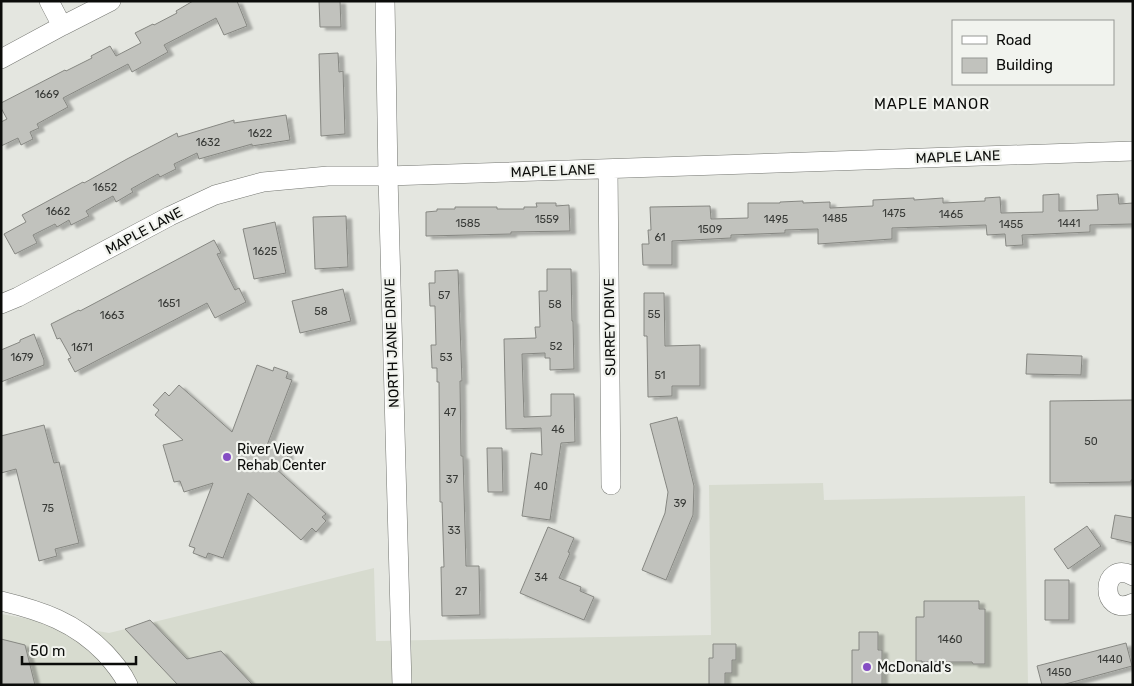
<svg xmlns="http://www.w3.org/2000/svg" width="1134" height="686" font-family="Rubik,sans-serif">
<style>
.built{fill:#d7dbcf}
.building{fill:#c1c2bd;stroke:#868782;filter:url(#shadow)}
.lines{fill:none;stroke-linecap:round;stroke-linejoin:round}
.minor-casing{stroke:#747671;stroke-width:20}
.minor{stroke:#fff;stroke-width:19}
.poi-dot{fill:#854dc4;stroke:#f1f3ee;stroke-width:2}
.labels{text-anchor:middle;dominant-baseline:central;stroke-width:4.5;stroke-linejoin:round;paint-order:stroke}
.number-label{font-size:11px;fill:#383a37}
.street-label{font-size:14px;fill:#0b0c0a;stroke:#f1f3ee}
.poi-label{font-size:14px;fill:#0b0c0a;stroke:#f1f3ee;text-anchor:start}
.neighbourhood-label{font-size:15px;letter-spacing:1px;fill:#0b0c0a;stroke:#f1f3ee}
</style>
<defs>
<filter id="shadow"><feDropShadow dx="5.5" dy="3" stdDeviation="1" flood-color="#0004"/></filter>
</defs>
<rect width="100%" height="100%" fill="#e4e6e0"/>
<path class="built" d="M823,483l1,17 201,-4 3,189h-1027v-71l108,19 265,-65 2,73 335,-6 -2,-150z"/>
<path class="building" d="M193,1h44l10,25 -23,9 -8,-17 -52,27 4,7 -36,20 -4,-8 -65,34 5,9 -31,17 2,4 -9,4 3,7 -12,6 -3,-7 -17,8v-24l6,-3 -6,-11v-5l64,-33 1,1 26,-13 -1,-2 19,-10 6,10 25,-13 -6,-10 18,-9 1,1 23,-12 -1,-2z
M319,1h21l1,26h-21z
M338,53l1,19 4,-1 2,63 -24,2 -2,-82z
M286,115l4,25 -38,6v-2l-53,15 -2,-6 -23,11 2,5 -16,8 -2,-3 -27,15 2,3 -17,10 -3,-6 -17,9 -10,6 3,5 -18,9 -2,-5 -12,7 -2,-3 -22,11 4,8 -22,11 -11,-20 22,-12 -4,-7 61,-33 1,1 43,-24 50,-26 1,4 56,-17v3z
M1059,194v17l39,-1 -1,-15 21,-1 1,10 14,-1v21l-43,1v7l-68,3 1,10 -17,1 -1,-12 -18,1 -1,-10 -94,3v11l-74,5v-15l-33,1v3l-54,2v3l-59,3v24h-29l-1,-21h7l-1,-14h3l-1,-23 60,-1 1,13 37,-1v-15h32v-1l23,-1v2l27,-1v6l43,-2v-6l41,-2v2l29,-2v5l42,-2v-3l15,-1 1,16 42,-1v-17z
M536,203h20v3l13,-1 1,26 -59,1v2l-85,2v-24l11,-1v-2h18v-2h42v2h27v-2h13z
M346,216l2,51 -33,2 -2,-52z
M275,222l11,51 -32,6 -11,-50z
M214,240l7,13 -4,1 18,36 4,-2 7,14 -31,16 -8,-15 -132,69 -7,-13 3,-1 -11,-20 -3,1 -6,-15 28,-14 1,1z
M547,269h24l1,52h1l1,48 -24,1v-12h-5v-5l-23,1 2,63 27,-1v-22h23l1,48 -14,1 -11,77 -28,-4 9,-63 11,2 -1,-27 -35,1 -2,-90 32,-1 -1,-11h5l-1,-36h8z
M458,270l4,111h-2l1,75h2l3,110h13l1,49 -38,1 -1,-49h3l-2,-65h-2l-1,-120h-2v-14h-5l-1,-23h5l-1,-39h-5l-1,-23h6v-12z
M343,289l8,32 -51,12 -8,-32z
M644,293h20l1,53 35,-1v41h-28v10l-24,1 -1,-61h-3z
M34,334l10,26v5l-43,17v-32l19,-8v-2z
M1027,354l55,2 -1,19 -55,-1z
M257,365l16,6 1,-4 14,5 -2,6 6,2 -26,68 20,-3 3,20 -15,2 52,47 -4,3 4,4 -10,11 -4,-4 -11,12 -53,-47 -25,65 -15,-5 -2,5 -13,-5 2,-5 -6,-2 24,-63 -29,9 -4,-11 -6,1 -11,-37 20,-5 -28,-25 4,-5 -6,-5 12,-13 4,4 10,-11 53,47z
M1133,400v80h-2v2l-81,1v-82z
M677,417l17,69 -1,29 -27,65 -24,-10 23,-57 3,-21 -18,-68z
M44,425l10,38 5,-1 20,81 -24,6 2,7 -18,5 -23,-92 -15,4v-37z
M487,448h15l1,44h-15z
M1115,515l18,3v25l-22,-5z
M1087,526l14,20 -33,23 -14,-20z
M548,527l26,11 -6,14 2,1 -11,25 22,9 -1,4 14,6 -10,23 -64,-27z
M1045,580h24v40h-24z
M924,601h55v8h6v55h-12l-1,-2h-50v-1h-6v-44h8z
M150,620l37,39 34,-8 32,34h-75l-53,-56z
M859,632h19v18h4v35h-30v-35h7z
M1,639l24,6 10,40h-34z
M1126,643l6,23 -70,19h-20l-5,-19z
M713,644h23v16h-4v13h-7v12h-16v-27h4z"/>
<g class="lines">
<g class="minor-casing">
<path id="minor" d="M49,1l13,25
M385,1l3,175 14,509
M1,59l61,-33 49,-25
M608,169l3,316
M1,304l17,-7 152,-81 45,-21 48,-13 65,-6h60l745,-25
M1133,576c-33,-18 -34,43 0,27
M1,601c41,10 74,21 104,52 9,10 17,19 23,32"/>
</g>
<use href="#minor" class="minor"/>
</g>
<g class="poi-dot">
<circle cx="227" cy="457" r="5"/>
<circle cx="867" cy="667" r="5"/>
</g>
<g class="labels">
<g class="number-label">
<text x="47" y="94">1669</text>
<text x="260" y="133">1622</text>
<text x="208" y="142">1632</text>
<text x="105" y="187">1652</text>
<text x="58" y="211">1662</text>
<text x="894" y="213">1475</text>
<text x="951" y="214">1465</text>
<text x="835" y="218">1485</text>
<text x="547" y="219">1559</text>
<text x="776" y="219">1495</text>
<text x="468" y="223">1585</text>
<text x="1069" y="223">1441</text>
<text x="1011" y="224">1455</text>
<text x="710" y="229">1509</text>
<text x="660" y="237">61</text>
<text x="265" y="251">1625</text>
<text x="444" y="295">57</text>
<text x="169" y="303">1651</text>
<text x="555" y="304">58</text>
<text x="321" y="311">58</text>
<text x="654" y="314">55</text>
<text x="112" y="315">1663</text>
<text x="556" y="346">52</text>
<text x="82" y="347">1671</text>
<text x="22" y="357">1679</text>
<text x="446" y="357">53</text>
<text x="660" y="375">51</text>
<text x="450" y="412">47</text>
<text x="558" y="429">46</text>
<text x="1091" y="441">50</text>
<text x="452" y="479">37</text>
<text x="541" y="486">40</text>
<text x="680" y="503">39</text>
<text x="48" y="508">75</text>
<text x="454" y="530">33</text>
<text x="541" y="577">34</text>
<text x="461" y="591">27</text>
<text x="950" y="639">1460</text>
<text x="1110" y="659">1440</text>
<text x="1059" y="672">1450</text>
</g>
<g class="street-label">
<text transform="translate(958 157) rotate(-2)">MAPLE LANE</text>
<text transform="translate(553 171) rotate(-2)">MAPLE LANE</text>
<text transform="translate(144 231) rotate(-28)">MAPLE LANE</text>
<text transform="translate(610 327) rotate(-91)">SURREY DRIVE</text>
<text transform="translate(392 343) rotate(-92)">NORTH JANE DRIVE</text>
</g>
<g class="poi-label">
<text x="237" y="449">River View<tspan x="237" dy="16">Rehab Center</tspan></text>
<text x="877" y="667">McDonald's</text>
</g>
<g class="neighbourhood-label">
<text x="932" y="104">MAPLE MANOR</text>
</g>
</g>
<rect width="1134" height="686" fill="none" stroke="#0b0c0a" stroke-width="5"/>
<rect x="952" y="20" width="162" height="65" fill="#f1f3ee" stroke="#959793"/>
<rect x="962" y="36" width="25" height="8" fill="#ffffff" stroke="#959793"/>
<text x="996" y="45" font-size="15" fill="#0b0c0a">Road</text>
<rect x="962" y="58" width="25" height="15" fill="#c1c2bd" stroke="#959793"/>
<text x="996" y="70" font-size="15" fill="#0b0c0a">Building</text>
<path d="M22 656v8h114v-8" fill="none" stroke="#0b0c0a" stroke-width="2.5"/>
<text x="30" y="656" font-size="15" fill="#0b0c0a" stroke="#f1f3ee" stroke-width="4" paint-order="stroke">50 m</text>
</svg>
